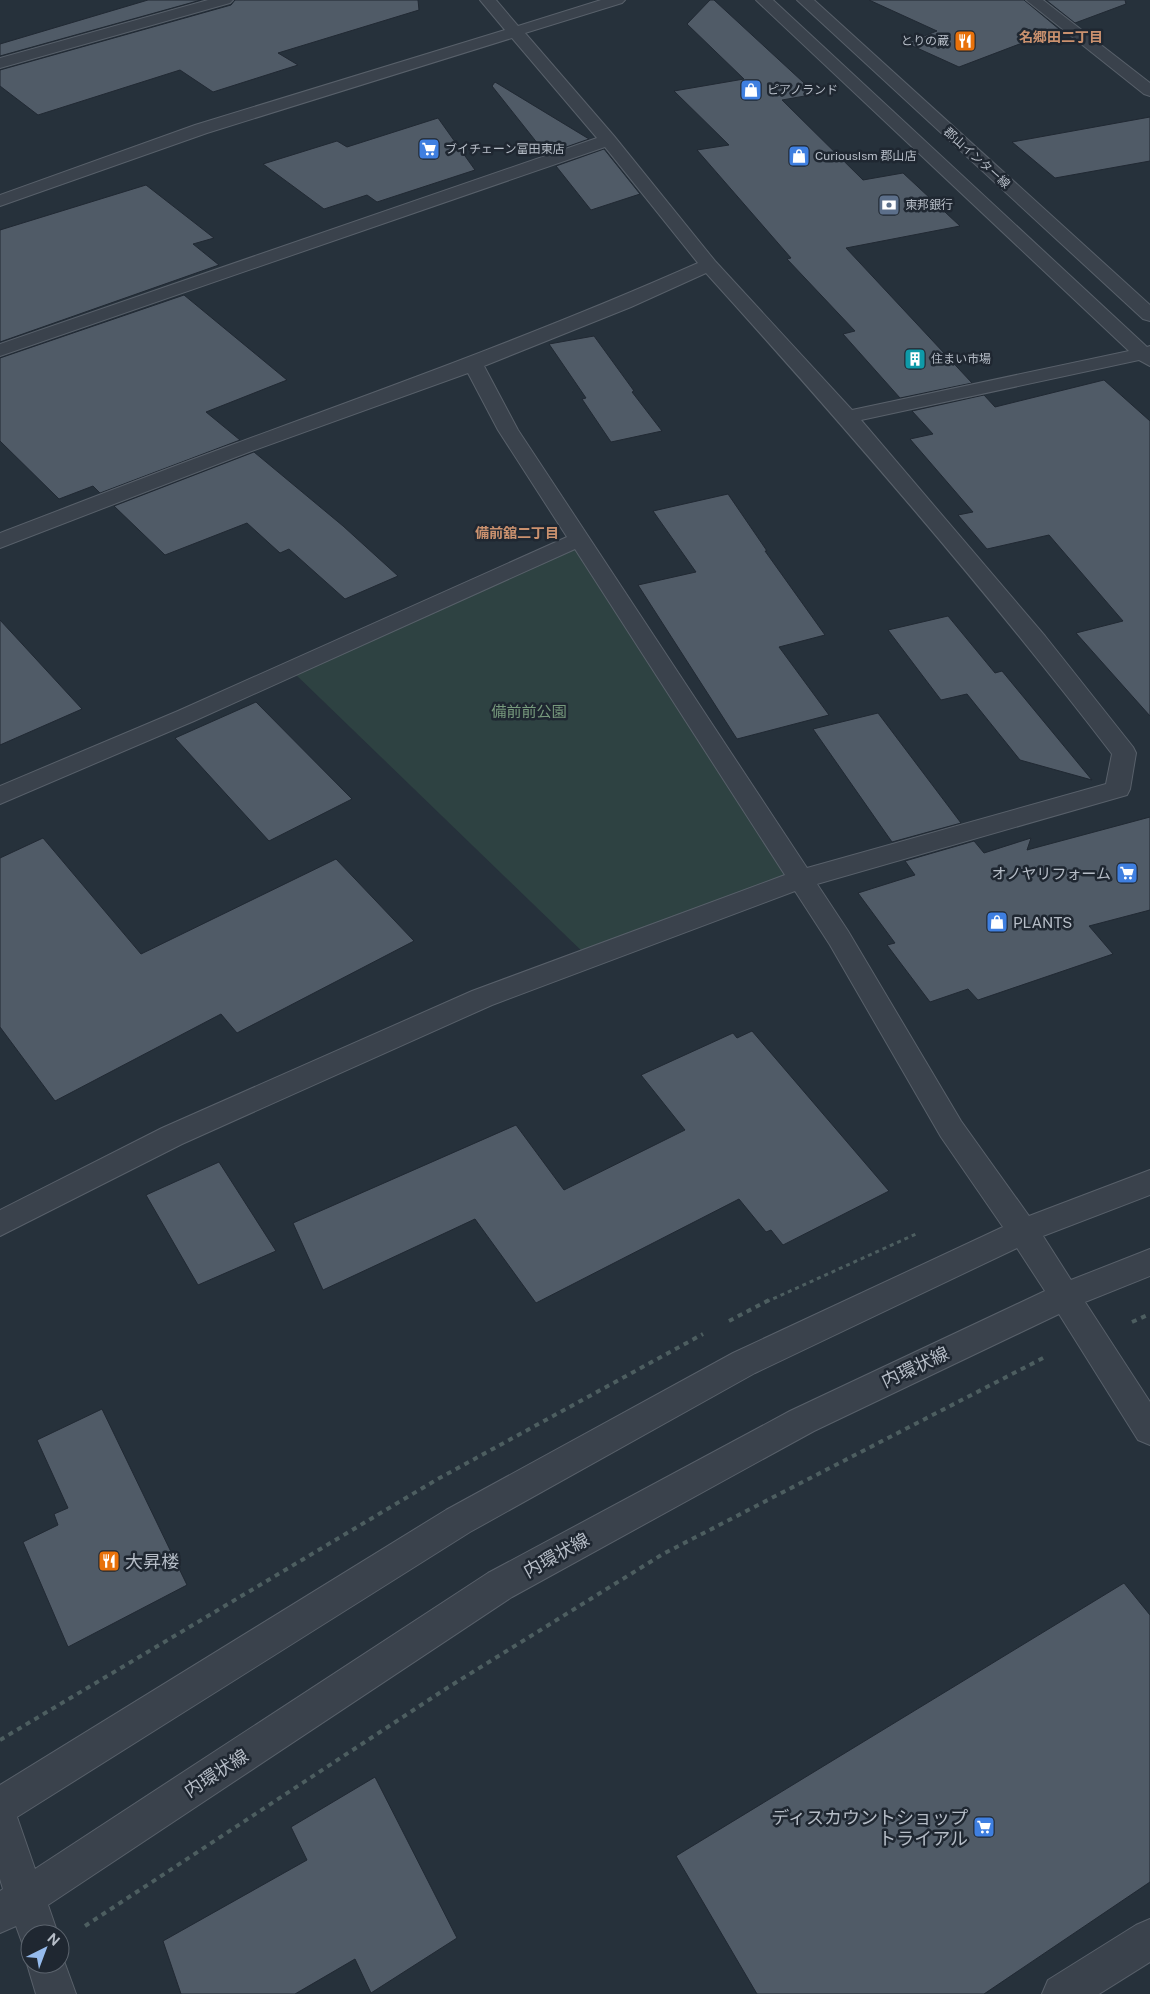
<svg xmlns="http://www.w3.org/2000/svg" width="1150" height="1994" font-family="'Public Sans','Noto Sans JP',sans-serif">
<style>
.green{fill:#2e4242}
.building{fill:#505b67;stroke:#212933}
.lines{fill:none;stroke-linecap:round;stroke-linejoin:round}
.minor-casing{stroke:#58606a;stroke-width:2}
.path-far1{stroke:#4d5e60;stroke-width:3;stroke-dasharray:4 4;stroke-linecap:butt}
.path{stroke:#4d5e60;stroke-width:4;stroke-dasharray:5 5;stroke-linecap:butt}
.minor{fill:#3a424c;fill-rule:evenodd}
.labels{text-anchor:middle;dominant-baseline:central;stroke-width:5;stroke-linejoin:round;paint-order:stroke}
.far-poi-label{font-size:12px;fill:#b6bdc7;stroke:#1f2731;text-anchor:start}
.far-street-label{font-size:12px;fill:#b6bdc7;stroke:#1f2731}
.far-neighbourhood-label{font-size:14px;font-weight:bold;fill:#ca916e;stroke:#1f2731}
.park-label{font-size:15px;fill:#779a7d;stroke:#1f2731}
.poi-label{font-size:15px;fill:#b6bdc7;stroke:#1f2731;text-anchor:end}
.near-street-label{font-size:18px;fill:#b6bdc7;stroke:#1f2731}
.near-poi-label{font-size:18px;fill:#b6bdc7;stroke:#1f2731;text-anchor:start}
</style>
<rect width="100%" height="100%" fill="#26313b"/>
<path class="green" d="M580,539l221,340 -212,79 -299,-289z"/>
<path class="building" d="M148,0h53l-201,56v-12z
M235,0h183l1,10 -141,43 20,12 -85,27 -33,-22 -142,45 -38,-29v-16l231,-65z
M710,0h4l102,94 -34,6 81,80 40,-7 57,53 -114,22 126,135 -72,15 -57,-64 12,-3 -68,-72 4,-1 -94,-108 32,-5 -55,-54 70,-12 -57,-55z
M869,0h155l35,29 -100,38 -53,-24 31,-12z
M1046,0h79l1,4 -51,19z
M495,82l94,57 -43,15 -54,-68z
M1150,117v44l-95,17 -43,-36z
M438,118l37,52 -98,32 -10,-7 -43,14 -61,-45 74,-23 10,6z
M604,149l36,45 -49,16 -35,-44z
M146,185l68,53 -21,6 26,21 -219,77v-112z
M184,295l103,85 -81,32 34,28 -140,53 -7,-7 -34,13 -59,-58v-83z
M594,336l40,55 -2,1 30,39 -51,11 -29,-43 4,-1 -37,-54z
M1104,380l46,41v295l-74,-83 47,-12 -74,-86 -62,14 -29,-34 15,-3 -63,-73 23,-5 -21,-23 72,-16 11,12z
M254,452l89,74 55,50 -53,23 -56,-50 -9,4 -33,-30 -82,32 -51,-49z
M728,494l39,57h-2l60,84 -46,12 50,68 -92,24 -99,-154 58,-13 -43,-61z
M948,616l47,57 7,-2 90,109 -72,-20 -53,-66 -26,6 -53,-70z
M0,620l82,89 -82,36z
M256,702l96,97 -83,42 -94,-103z
M878,713l83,110 -69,19 -79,-113z
M1150,817v93l-61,16 24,28 -135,46 -10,-11 -38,13 -43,-57 8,-2 -37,-50 57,-18 -10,-14 69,-20 10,12 47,-15 -4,12z
M43,838l98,116 195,-95 78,82 -177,92 -16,-19 -166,87 -55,-74v-169z
M752,1031l137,160 -106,54 -12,-15 -5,2 -27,-33 -203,104 -61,-84 -152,71 -30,-67 223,-98 48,65 121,-60 -44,-55 92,-42 4,5z
M219,1162l57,89 -78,34 -52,-90z
M102,1409l85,176 -119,62 -45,-105 35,-17 -4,-11 14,-6 -31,-68z
M1124,1583l26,32v267l-166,112h-227l-81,-138z
M375,1777l82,161 -86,55 -16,-34 -60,35h-114l-18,-53 144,-81 -16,-33z"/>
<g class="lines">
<g class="minor-casing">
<path id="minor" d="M208,0h25l-3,3 -230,65v-10z
M480,0h16l22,26 83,-26h24l-3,3 -97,30 89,103 101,125 137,149 277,-59 -373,-351h17l374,347 3,-1v20l-11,-6 -278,60 184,216 88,111 3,6 -6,36 -3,6 -310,89 31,47 113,190 68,95 121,-46v25l-107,41 28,44 79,-31v27l-65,26 65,100v43l-12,-5 -79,-126 -245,117 -302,166 -464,308 10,29h-28v16l-6,-2 -8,-22 -16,7v-42l3,-2 -3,-10v-94l446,-275 287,-157 270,-126 -62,-90 -111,-192 -35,-54 -303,114 -310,139 -182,92v-26l162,-82 310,-137 313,-116 -210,-326 -381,172 -194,83v-18l178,-75 389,-174 -69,-107 -30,-57 -219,79 -249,96v-15c79,-30 157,-61 237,-90 155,-57 310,-113 461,-180l-93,-116 -605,209v-12l597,-206 -85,-100 -305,95 -207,73v-11l195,-70 310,-95zM706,273c141,156 278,314 406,481l-6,30 -299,84 -289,-438 -34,-64 147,-59zM1017,1248l28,43 -255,120 -302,162 -453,296 -18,-52 453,-285 285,-159z
M797,0h17l336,305v16l-7,-2z
M1026,0h17l107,83v13l-6,-2z
M1150,1919v43l-51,32h-57l6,-14 88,-55z
M60,1950l16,44h-40l-9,-30 3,-7v7h30z"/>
</g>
<path class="path-far1" d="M766,1302l150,-68"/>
<path class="path" d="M729,1321l40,-21
M1132,1322l18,-8
M0,1740l436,-260 267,-146
M85,1926l362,-238 216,-134 384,-198"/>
<use href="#minor" class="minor"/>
</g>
<defs>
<g id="restaurant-square" transform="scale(1.125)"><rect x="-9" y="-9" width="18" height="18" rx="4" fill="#e8710a" stroke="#1f2731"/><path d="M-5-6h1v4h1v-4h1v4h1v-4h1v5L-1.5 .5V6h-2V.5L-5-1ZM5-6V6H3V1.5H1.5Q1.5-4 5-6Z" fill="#fff"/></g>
<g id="shop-square" transform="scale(1.125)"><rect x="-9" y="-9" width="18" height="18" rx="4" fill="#3f7fe0" stroke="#1f2731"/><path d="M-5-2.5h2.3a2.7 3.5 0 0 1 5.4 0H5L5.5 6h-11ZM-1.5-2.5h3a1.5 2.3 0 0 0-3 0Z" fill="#fff"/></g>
<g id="supermarket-square" transform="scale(1.125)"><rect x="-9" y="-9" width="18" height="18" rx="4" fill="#3f7fe0" stroke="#1f2731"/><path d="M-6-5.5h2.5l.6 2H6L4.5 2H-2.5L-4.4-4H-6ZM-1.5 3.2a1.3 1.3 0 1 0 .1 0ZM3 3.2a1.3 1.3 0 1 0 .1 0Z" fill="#fff"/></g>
<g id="bank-square" transform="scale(1.125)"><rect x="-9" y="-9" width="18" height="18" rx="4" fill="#5c6f8a" stroke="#1f2731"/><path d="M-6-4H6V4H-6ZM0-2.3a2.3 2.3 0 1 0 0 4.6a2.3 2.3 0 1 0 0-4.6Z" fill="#fff"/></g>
<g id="building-square" transform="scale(1.125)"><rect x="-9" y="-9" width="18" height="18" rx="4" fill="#0f9aa8" stroke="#1f2731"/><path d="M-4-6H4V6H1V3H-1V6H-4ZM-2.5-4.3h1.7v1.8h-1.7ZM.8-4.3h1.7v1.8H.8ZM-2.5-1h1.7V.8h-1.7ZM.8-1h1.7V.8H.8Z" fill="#fff"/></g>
</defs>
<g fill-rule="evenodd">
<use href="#restaurant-square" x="965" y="41"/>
<use href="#shop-square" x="751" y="90"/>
<use href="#supermarket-square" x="429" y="149"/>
<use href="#shop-square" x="799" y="156"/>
<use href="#bank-square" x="889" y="205"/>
<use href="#building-square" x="915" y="359"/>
<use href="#supermarket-square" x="1127" y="873"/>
<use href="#shop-square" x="997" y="922"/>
<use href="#restaurant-square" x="109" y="1561"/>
<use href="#supermarket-square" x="984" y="1827"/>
</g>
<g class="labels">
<g class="far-poi-label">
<text x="949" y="41" text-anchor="end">とりの蔵</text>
<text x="767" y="90">ピアノランド</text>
<text x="445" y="149">ブイチェーン富田東店</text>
<text x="815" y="156">CuriousIsm 郡山店</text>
<text x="905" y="205">東邦銀行</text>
<text x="931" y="359">住まい市場</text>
</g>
<g class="far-street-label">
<text transform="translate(977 158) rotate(42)">郡山インター線</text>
</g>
<g class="far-neighbourhood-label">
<text x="1061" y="37">名郷田二丁目</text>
<text x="517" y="533">備前舘二丁目</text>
</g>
<g class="park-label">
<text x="529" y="711">備前前公園</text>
</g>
<g class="poi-label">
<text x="1111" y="873">オノヤリフォーム</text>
<text x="1013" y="922" text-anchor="start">PLANTS</text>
</g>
<g class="near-street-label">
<text transform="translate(915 1367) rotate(-25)">内環状線</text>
<text transform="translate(556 1555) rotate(-29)">内環状線</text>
<text transform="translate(216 1773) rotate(-33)">内環状線</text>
</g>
<g class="near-poi-label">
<text x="125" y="1561">大昇楼</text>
<text x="968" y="1817" text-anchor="end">ディスカウントショップ<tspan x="968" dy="21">トライアル</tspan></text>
</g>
</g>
<g transform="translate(45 1949) rotate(42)"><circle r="24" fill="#1f2731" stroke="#5b636d"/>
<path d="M0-4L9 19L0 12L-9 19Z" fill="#95bbed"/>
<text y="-8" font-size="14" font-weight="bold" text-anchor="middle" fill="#b6bdc7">N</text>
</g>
</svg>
